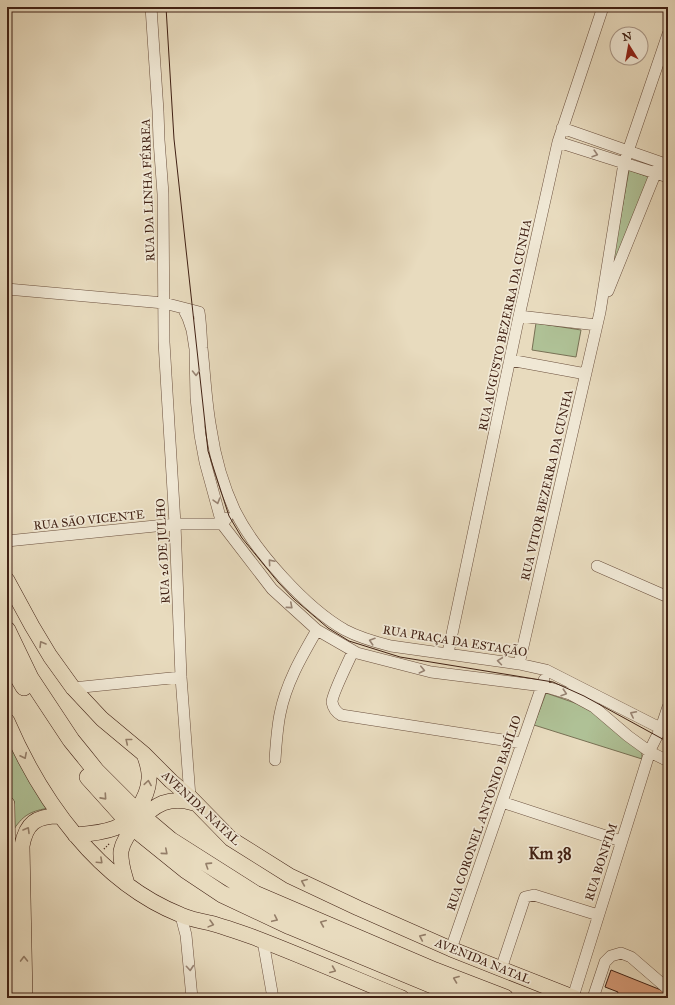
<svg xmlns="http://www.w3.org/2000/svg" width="675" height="1005" font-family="'IM FELL Great Primer',serif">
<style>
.green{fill:#afc196;stroke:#787155}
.building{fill:#d59a77;stroke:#412114}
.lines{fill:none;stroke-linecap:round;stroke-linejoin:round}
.minor-casing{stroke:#6b503e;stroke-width:12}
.major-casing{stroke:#412114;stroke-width:16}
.highway-casing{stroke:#412114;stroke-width:18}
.path{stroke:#412114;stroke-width:1.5;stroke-dasharray:1 2;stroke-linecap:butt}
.minor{stroke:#f0e8d5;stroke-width:11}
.major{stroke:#e8dbbe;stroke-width:15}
.highway{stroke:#e8dbbe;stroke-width:17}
.tram{stroke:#412114;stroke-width:1}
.oneway{stroke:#988474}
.oneway2{stroke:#947e69}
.labels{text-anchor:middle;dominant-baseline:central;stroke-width:3.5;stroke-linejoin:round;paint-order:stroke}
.street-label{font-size:12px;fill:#412114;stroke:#f0e8d5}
.district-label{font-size:16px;font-weight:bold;fill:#412114;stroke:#f0e8d5}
</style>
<rect width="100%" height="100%" fill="#e8dbbe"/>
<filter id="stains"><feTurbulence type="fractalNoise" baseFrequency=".005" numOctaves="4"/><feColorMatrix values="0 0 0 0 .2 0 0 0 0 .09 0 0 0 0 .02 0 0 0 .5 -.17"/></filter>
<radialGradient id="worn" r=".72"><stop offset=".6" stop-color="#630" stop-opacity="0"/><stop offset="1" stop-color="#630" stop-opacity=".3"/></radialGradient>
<path class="green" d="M629,170l20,7 -41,109z
M536,323l45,7 -5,27 -44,-7z
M546,693l32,11 19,9 43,36 2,5v5l-108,-34z
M10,741l39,67c-17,3 -25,6 -35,21l-4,-5 -2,-68z"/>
<path class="building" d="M611,970l55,22 -2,6h-48l2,-6 -13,-5z"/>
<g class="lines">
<g class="minor-casing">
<path id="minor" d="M151,7l7,104 1,29 4,54 1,148 11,182 6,153 9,120
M562,128l106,37
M558,142l110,35
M7,289l157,14 35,9c2,12 2,24 3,36 3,27 4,55 9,81 4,28 12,56 24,82 20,40 71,97 110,119 15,8 30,12 46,16l128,18 27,6 122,62
M608,291l52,-129
M183,308l5,10 4,12 3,19 1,49 4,37 5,27 17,62 50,65 12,11 33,30 40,23 74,19 112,14 27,8 24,13 34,29 22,16 18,9
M519,316l78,9
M510,360l76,14
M7,541l168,-17h47l5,-6
M597,566l71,31
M353,651c-4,10 -21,43 -21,51 1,6 4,10 9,13l181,28
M448,653l71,-337 39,-174 45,-135
M519,664l81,-352 24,-149 44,-129
M73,688l108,-11
M275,760c1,-15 2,-31 5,-46 6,-31 22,-58 37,-84
M502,802l119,39
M181,916l5,19 6,63
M263,941l10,57
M451,949l93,-269
M501,969l24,-72 9,-2 64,20
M573,997l78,-249 10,-20 7,-21
M593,998l12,-36 6,-6 10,-3 10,4 37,32"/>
</g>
<g class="major-casing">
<path id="major" d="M7,580l25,46 18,30 23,32 29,31 42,35 27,27 19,16 41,42 59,37 68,32 93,41 124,49
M7,721c34,79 91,161 174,194 9,4 19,6 29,8 15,4 29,9 43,14 50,19 100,41 149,61
M7,804l3,194
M75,835c13,-1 27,-2 40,-7 18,-8 33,-30 34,-49 1,-9 -2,-17 -5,-25
M127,884c-3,-11 -7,-21 -6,-33 3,-17 27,-42 42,-48 11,-4 21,-3 31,0
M25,998l-3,-152c4,-23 14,-30 37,-30"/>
</g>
<g class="highway-casing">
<path id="highway" d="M7,630l23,48 41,62 13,16 12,15 42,42 32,27 85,54 180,77 70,27
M7,658l17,29
M88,777l46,51 52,42 36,24 68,32 174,72"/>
</g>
<path class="path" d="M104,849l6,-6"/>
<use href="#minor" class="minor"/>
<use href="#major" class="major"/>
<use href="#highway" class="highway"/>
<path class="tram" d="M166,7l8,132 34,312 21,65 13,22 36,44 16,17 34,29 21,13 51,16 153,25 31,14 84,46"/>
</g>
<defs><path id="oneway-chevron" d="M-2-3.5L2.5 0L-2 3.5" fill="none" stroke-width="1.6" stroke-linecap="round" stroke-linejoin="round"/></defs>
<g class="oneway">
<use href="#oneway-chevron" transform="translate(595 154) rotate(17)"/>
<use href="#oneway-chevron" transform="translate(196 373) rotate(89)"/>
<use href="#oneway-chevron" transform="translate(217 501) rotate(74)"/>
<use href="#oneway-chevron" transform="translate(271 562) rotate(-131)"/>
<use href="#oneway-chevron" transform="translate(290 606) rotate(41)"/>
<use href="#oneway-chevron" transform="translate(372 641) rotate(-162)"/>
<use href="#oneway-chevron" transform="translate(500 661) rotate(-172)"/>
<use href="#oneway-chevron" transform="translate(422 670) rotate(13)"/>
<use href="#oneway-chevron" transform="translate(564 693) rotate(18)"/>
<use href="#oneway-chevron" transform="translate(633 714) rotate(-153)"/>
<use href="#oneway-chevron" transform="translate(190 968) rotate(85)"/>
</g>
<g class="oneway2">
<use href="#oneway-chevron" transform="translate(42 644) rotate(-121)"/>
<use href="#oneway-chevron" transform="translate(128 741) rotate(-141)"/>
<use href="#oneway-chevron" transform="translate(24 756) rotate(63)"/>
<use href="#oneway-chevron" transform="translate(148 783) rotate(-81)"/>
<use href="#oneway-chevron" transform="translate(104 797) rotate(48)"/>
<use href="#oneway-chevron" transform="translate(27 830) rotate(-60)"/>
<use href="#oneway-chevron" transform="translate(165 852) rotate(41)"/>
<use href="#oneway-chevron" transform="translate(100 861) rotate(43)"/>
<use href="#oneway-chevron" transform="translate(208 865) rotate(-147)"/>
<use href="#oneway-chevron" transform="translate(304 882) rotate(-157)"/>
<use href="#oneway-chevron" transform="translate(275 919) rotate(25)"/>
<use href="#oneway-chevron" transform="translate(323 923) rotate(-157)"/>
<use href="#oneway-chevron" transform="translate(211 924) rotate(15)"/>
<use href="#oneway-chevron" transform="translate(422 937) rotate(-156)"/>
<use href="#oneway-chevron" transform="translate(24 959) rotate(-91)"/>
<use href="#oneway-chevron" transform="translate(333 970) rotate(22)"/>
<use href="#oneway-chevron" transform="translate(456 979) rotate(-159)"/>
</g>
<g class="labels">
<g class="street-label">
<text transform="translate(148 190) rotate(-92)">RUA DA LINHA FÉRREA</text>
<text transform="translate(505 325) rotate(-78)">RUA AUGUSTO BEZERRA DA CUNHA</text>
<text transform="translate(547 485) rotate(-77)">RUA VITOR BEZERRA DA CUNHA</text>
<text transform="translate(89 520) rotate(-6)">RUA SÃO VICENTE</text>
<text transform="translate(163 551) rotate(-93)">RUA 26 DE JULHO</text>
<text transform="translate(455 641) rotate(9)">RUA PRAÇA DA ESTAÇÃO</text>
<text transform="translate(201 808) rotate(43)">AVENIDA NATAL</text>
<text transform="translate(484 813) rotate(-71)">RUA CORONEL ANTÔNIO BASÍLIO</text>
<text transform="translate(601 862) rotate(-72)">RUA BONFIM</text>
<text transform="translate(483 961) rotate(22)">AVENIDA NATAL</text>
</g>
<g class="district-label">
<text x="550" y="853">Km 38</text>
</g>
</g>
<rect width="675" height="1005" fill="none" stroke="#e8dbbe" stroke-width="24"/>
<rect x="8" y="8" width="659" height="989" fill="none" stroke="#412114" stroke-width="2"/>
<rect x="12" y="12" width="651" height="981" fill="none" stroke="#412114"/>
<g transform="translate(629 46) rotate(349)"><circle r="19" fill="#f0e8d5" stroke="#aa9888"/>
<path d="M0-3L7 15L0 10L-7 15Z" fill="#8f2418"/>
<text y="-6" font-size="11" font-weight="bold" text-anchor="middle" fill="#412114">N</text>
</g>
<rect width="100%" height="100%" filter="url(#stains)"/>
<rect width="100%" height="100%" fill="url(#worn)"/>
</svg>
